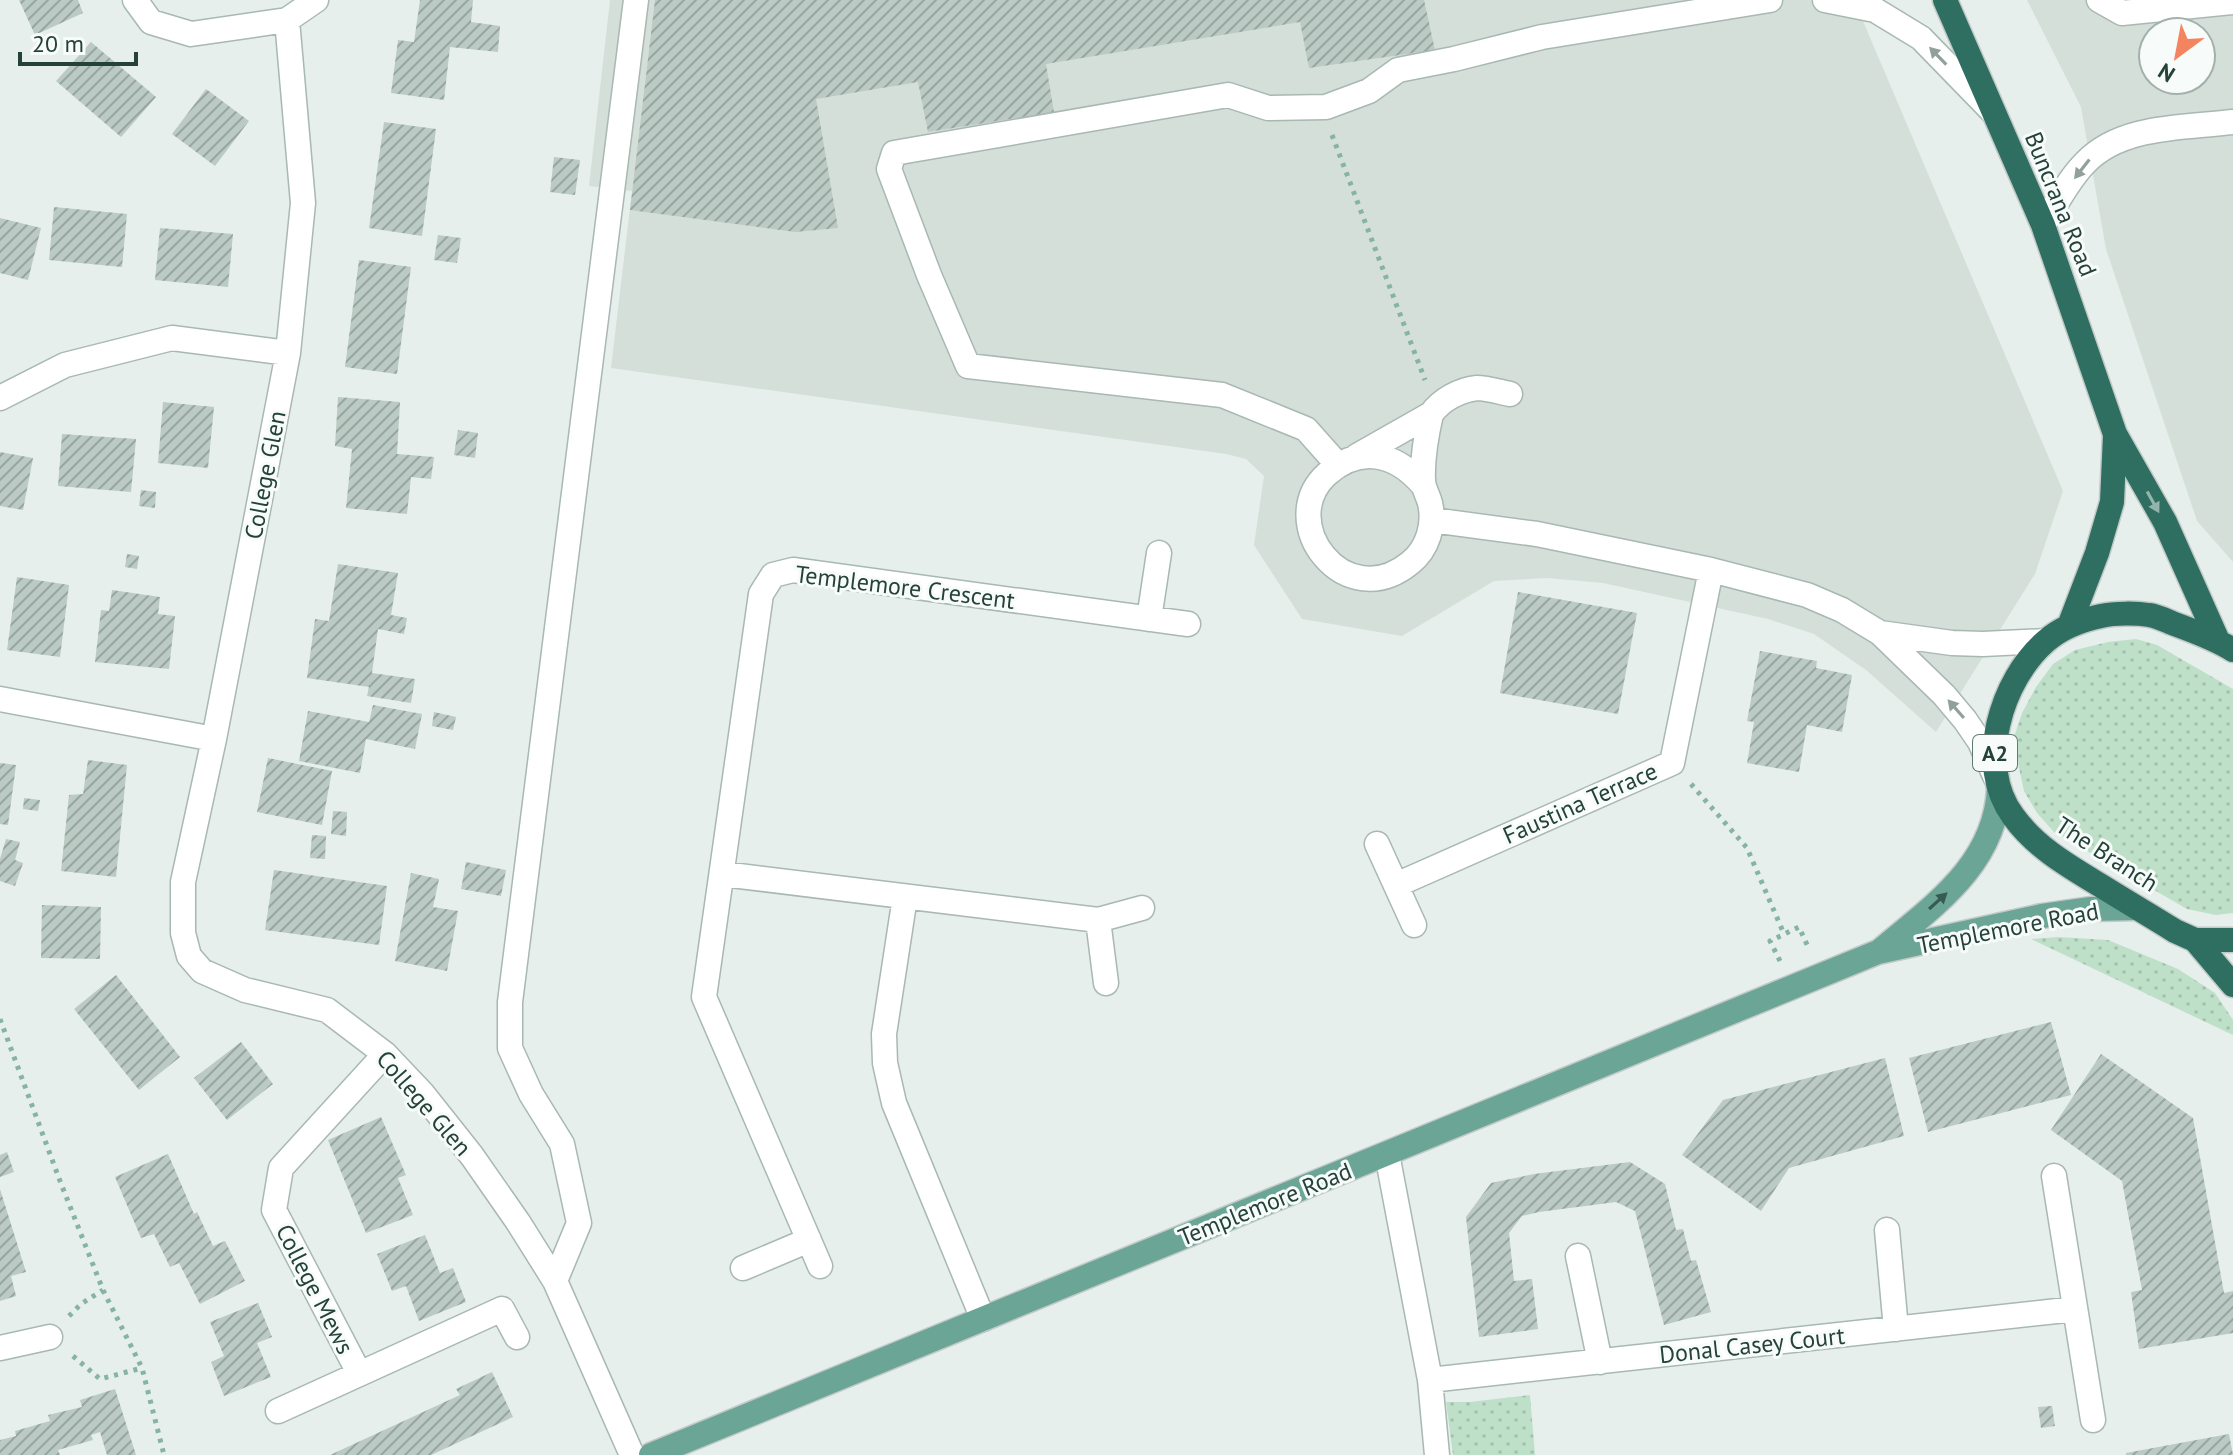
<svg xmlns="http://www.w3.org/2000/svg" width="2233" height="1455" font-family="'PT Sans',sans-serif">
<style>
.built{fill:#d4dfda;fill-rule:evenodd}
.grass{fill:url(#grass-dots)}
.building{fill:url(#building-hatch)}
.lines{fill:none;stroke-linecap:round;stroke-linejoin:round}
.minor-casing{stroke:#a8b8b2;stroke-width:27}
.major-casing{stroke:#c2cac8;stroke-width:27}
.highway-casing{stroke:#c2cac8;stroke-width:27}
.path{stroke:#86b3a5;stroke-width:5;stroke-dasharray:4 6;stroke-linecap:butt}
.minor{stroke:#fff;stroke-width:24}
.major{stroke:#6aa596;stroke-width:24}
.highway{stroke:#2f6f62;stroke-width:24}
.oneway{fill:#92a09c}
.oneway2{fill:#93b5ae}
.oneway3{fill:#365b51}
.labels{text-anchor:middle;dominant-baseline:central;stroke-width:6;stroke-linejoin:round;paint-order:stroke}
.shield{fill:#f7fbf9;stroke:#637a73;stroke-width:2}
.shield-label{font-size:22px;font-weight:bold;fill:#24423a}
.street-label{font-size:24px;fill:#24423a;stroke:#f7fbf9}
</style>
<defs>
<pattern id="grass-dots" width="8" height="8" patternUnits="userSpaceOnUse" patternTransform="scale(2)"><rect width="8" height="8" fill="#bfe0c8"/><path d="M2 2h.1M6 6h.1" fill="none" stroke="#a4c1ad" stroke-width="1.8" stroke-linecap="round"/></pattern>
<pattern id="building-hatch" width="6" height="6" patternUnits="userSpaceOnUse" patternTransform="scale(2)"><rect width="6" height="6" fill="#bbcac4"/><path d="M-1 1l2-2M0 6l6-6M5 7l2-2" fill="none" stroke="#98a6a0"/></pattern>
</defs>
<rect width="100%" height="100%" fill="#e6efeb"/>
<path class="built" d="M610,0h1244l209,491 -28,83 -99,158 -70,-62 -52,-36 -46,-15 -165,-36 -56,-5 -53,3 -92,55 -100,-17 -48,-74 10,-69 -18,-17 -20,-5 -615,-86 21,-177 -43,-5z
M2027,0h206v562l-36,-41 -91,-272 -25,-142zM2153,32h48v48h-48z"/>
<path class="grass" d="M2136,639l21,6 76,44v224l-17,2 -29,-6 -133,-77 -17,-19 -13,-22 -11,-51 9,-27 14,-26 17,-23 22,-14 33,-8z
M2058,937l50,3 70,29 37,24 18,27v15l-202,-96z
M1530,1395l5,60h-82l-7,-53h24z"/>
<path class="building" d="M19,0h59l5,13 -48,22z
M420,0h53l-2,22 29,4 -2,26 -48,-5 -6,53 -53,-7 7,-53 16,2z
M655,0h769l11,50 -126,18 -9,-46 -254,42 8,48 -126,20 -10,-50 -102,17 22,129 -43,4 -165,-22z
M91,42l65,55 -35,40 -65,-56z
M206,89l43,32 -34,45 -43,-32z
M384,122l52,7 -14,107 -53,-8z
M554,157l26,3 -5,35 -25,-3z
M54,207l73,7 -5,53 -73,-7z
M0,218l41,10 -13,52 -28,-7z
M160,228l73,6 -5,53 -73,-7z
M438,235l23,3 -4,25 -23,-3z
M359,260l52,7 -14,107 -52,-7z
M338,397l62,5 -3,52 37,3 -3,22 -20,-2 -4,37 -61,-6 6,-59 -17,-3z
M163,402l51,5 -6,61 -50,-5z
M458,430l20,3 -3,25 -21,-3z
M62,434l74,5 -5,53 -73,-6z
M0,452l33,6 -10,52 -23,-4z
M141,490l15,2 -1,16 -16,-2z
M127,554l12,2 -2,13 -12,-2z
M338,564l60,9 -7,42 16,3 -3,16 -26,-5 -6,44 43,6 -4,24 -44,-7 2,-9 -62,-9 8,-59 14,2z
M17,577l52,8 -9,72 -53,-7z
M112,590l48,7 -2,17 17,2 -6,53 -74,-7 6,-52 8,1z
M1518,592l119,21 -19,101 -118,-21z
M1760,651l57,10 -1,7 36,7 -10,57 -35,-7 -8,47 -52,-9 7,-41 -7,-1z
M373,705l49,9 -7,35 -49,-10 -6,34 -61,-12 9,-50 61,11z
M434,712l22,5 -3,13 -21,-4z
M268,758l64,13 -10,54 -65,-13z
M88,760l39,5 -11,112 -55,-6 8,-76 14,-1z
M0,763l16,2 -8,60 -8,-1z
M24,798l16,2 -2,11 -15,-2z
M333,811l14,1 -1,24 -15,-2z
M312,835l14,1 -1,23 -15,-1z
M6,839l14,3 -5,18 8,3 -8,23 -15,-5v-22z
M466,862l40,8 -5,26 -40,-7z
M274,870l113,16 -8,59 -114,-15z
M411,873l28,6 -6,28 25,4 -11,60 -52,-10z
M42,905l59,2 -1,52 -59,-1z
M116,975l64,82 -41,33 -65,-81z
M2051,1022l20,73 -143,37 -19,-74z
M241,1042l32,42 -46,36 -33,-42z
M2101,1054l92,64 31,175 9,-2v42l-94,16 -8,-57 11,-2 -20,-109 -71,-51z
M1885,1058l19,78 -115,32 -28,43 -79,-56 41,-55z
M381,1117l25,58 -8,3 15,37 -47,18 -38,-93z
M7,1152l7,20 -14,5v-22z
M168,1154l26,60 3,-2 16,34 12,-5 20,40 -45,23 -21,-41 -9,4 -16,-33 -13,4 -26,-61z
M1630,1162l35,22 11,46 7,-1 8,32 5,-1 15,52 -47,13 -29,-114 -19,-9 -77,10 -17,4 -13,17 5,48 18,-2 6,50 -59,8 -13,-120 25,-34 43,-9z
M0,1189l26,83 -15,4 5,20 -16,5z
M425,1235l15,38 13,-5 13,34 -47,19 -13,-35 -14,5 -15,-37z
M258,1303l14,34 -15,6 14,34 -47,19 -13,-34 13,-6 -14,-34z
M492,1372l21,45 -82,38h-101l130,-60 -4,-6z
M115,1389l21,66h-29l-7,-23 -9,3 2,5 -35,10 2,5h-60v-15l16,-4 -1,-5 35,-10 -2,-6 34,-8 -2,-7z
M2052,1406l3,20 -14,2 -3,-21z
M2229,1434l4,21h-107v-2z"/>
<g class="lines">
<g class="minor-casing">
<path id="minor" d="M135,0l16,22 40,12 96,-14 29,-20
M1825,0l50,10 46,28 72,74
M2099,0l23,13 111,-11
M287,20l16,183 -15,150 -74,386 -31,143v51l6,23 13,15 43,19 82,20 58,44 37,39 50,63 46,66 37,59 77,174
M2043,225c13,-20 25,-45 42,-62 36,-38 99,-35 148,-41
M0,398l65,-33 107,-27 116,15
M1357,456l74,-42c10,-14 28,-24 46,-26 10,0 23,4 33,6
M1338,465l-32,-36 -84,-34 -254,-29 -39,-91 -40,-106 5,-16 334,-58 40,13 58,-1 43,-16 29,-21 56,-11 88,-22 228,-37
M1422,484c-27,-31 -62,-39 -95,-10 -53,48 18,142 83,89 18,-14 25,-39 20,-60 -2,-8 -7,-15 -7,-23 -1,-22 3,-44 8,-66
M1432,520l105,14 174,36 96,25 35,15 38,23 64,62 21,25 15,22 15,34
M1149,619l10,-66
M1880,633l72,10 31,1 63,-3
M0,699l214,40
M1377,844l37,81
M723,874l375,46 44,-12
M1396,885l276,-122 39,-193
M905,897l-21,137 1,29 9,40 89,216
M1098,920l8,63
M1387,1154l43,226 7,75
M2054,1176l39,244
M1887,1230l9,99
M1578,1256l22,106
M820,1266l-116,-269 57,-403 12,-19 20,-5 395,54
M743,1268l66,-28
M555,1281l24,-58 -17,-79 -31,-50 -21,-46v-46l126,-1002
M0,1348l50,-11
M359,1373l-85,-163 7,-42 104,-114
M1430,1380l645,-71
M278,1411l224,-102 15,28"/>
</g>
<g class="major-casing">
<path id="major" d="M1880,951c53,-45 115,-86 119,-162
M651,1455l1227,-503 164,-36 49,-7 46,-1"/>
</g>
<g class="highway-casing">
<path id="highway" d="M1945,0l98,225 72,209 50,88 53,119
M2069,626l28,-73 15,-51 3,-67
M2233,650c-19,-12 -40,-19 -61,-27 -7,-3 -15,-7 -23,-8 -13,-2 -34,-2 -48,1 -19,4 -40,12 -55,25 -45,39 -71,124 -33,175 23,32 57,51 90,71 24,15 48,29 72,44l20,9h38
M2195,940l38,45"/>
</g>
<path class="path" d="M1332,135l93,245
M1691,784l56,64 37,86
M1780,961l-10,-20 29,-14 10,22
M0,1019l60,162 43,109 39,78 22,87
M69,1316l12,-12 22,-14
M73,1356l27,23 42,-11"/>
<use href="#minor" class="minor"/>
<use href="#major" class="major"/>
<use href="#highway" class="highway"/>
</g>
<defs><path id="oneway-solid" d="M-6-.8H1V-3.2L6.5 0L1 3.2V.8H-6Z" transform="scale(2)"/></defs>
<g class="oneway">
<use href="#oneway-solid" transform="translate(1938 56) rotate(-134)"/>
<use href="#oneway-solid" transform="translate(2082 169) rotate(128)"/>
<use href="#oneway-solid" transform="translate(1956 709) rotate(-131)"/>
</g>
<use class="oneway2" href="#oneway-solid" transform="translate(2153 502) rotate(61)"/>
<use class="oneway3" href="#oneway-solid" transform="translate(1938 901) rotate(-42)"/>
<g class="labels">
<rect class="shield" x="1973" y="735" width="44" height="36" rx="6"/>
<g class="shield-label">
<text x="1995" y="753">A2</text>
</g>
<g class="street-label">
<text transform="translate(2061 204) rotate(68)">Buncrana Road</text>
<text transform="translate(265 475) rotate(-79)">College Glen</text>
<text transform="translate(905 587) rotate(7)">Templemore Crescent</text>
<text transform="translate(1580 803) rotate(-24)">Faustina Terrace</text>
<text transform="translate(2107 854) rotate(33)">The Branch</text>
<text transform="translate(2008 928) rotate(-11)">Templemore Road</text>
<text transform="translate(424 1103) rotate(49)">College Glen</text>
<text transform="translate(1265 1204) rotate(-22)">Templemore Road</text>
<text transform="translate(315 1289) rotate(63)">College Mews</text>
<text transform="translate(1752 1345) rotate(-6)">Donal Casey Court</text>
</g>
</g>
<g transform="translate(2177 56) rotate(212)"><circle r="38" fill="#f7fbf9" stroke="#a3b1ad" stroke-width="2"/>
<path d="M0-6L14 30L0 20L-14 30Z" fill="#f4845f"/>
<text y="-12" font-size="22" font-weight="bold" text-anchor="middle" fill="#24423a">N</text>
</g>
<path d="M20 52v12h116v-12" fill="none" stroke="#24423a" stroke-width="4"/>
<text x="32" y="52" font-size="24" fill="#24423a" stroke="#f7fbf9" stroke-width="6" paint-order="stroke">20 m</text>
</svg>
